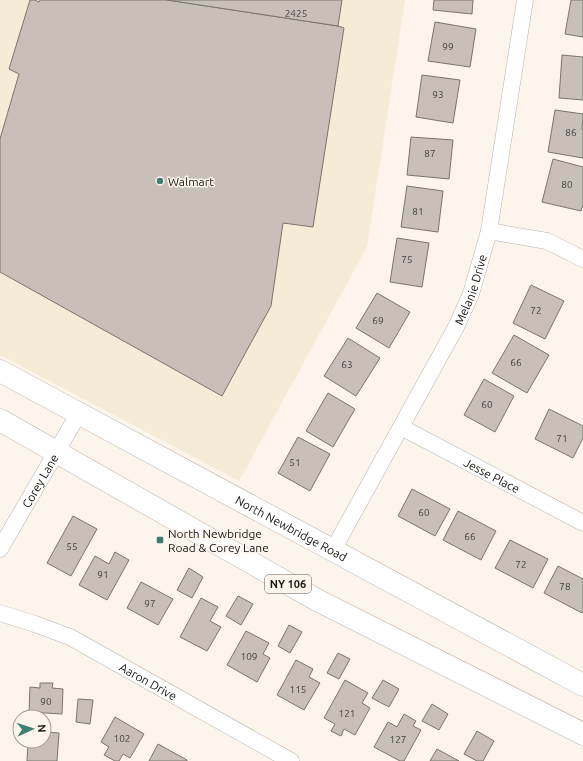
<svg xmlns="http://www.w3.org/2000/svg" width="583" height="761" font-family="Ubuntu,sans-serif">
<style>
.commercial{fill:#f4ecd6}
.building{fill:#c8c0b8;stroke:#7b746d}
.lines{fill:none;stroke-linecap:round;stroke-linejoin:round}
.minor-casing{stroke:#bbb3ab;stroke-width:17}
.primary-casing{stroke:#bbb3ab;stroke-width:23}
.minor{stroke:#fff;stroke-width:16}
.primary{stroke:#fff;stroke-width:22}
.poi-dot{fill:#3d7f70;stroke:#fdf4ec;stroke-width:1.5}
.labels{text-anchor:middle;dominant-baseline:central;stroke-width:3;stroke-linejoin:round;paint-order:stroke}
.number-label{font-size:10px;fill:#46413d}
.shield{fill:#fdf4ec;stroke:#5e5955;stroke-width:1}
.shield-label{font-size:11px;font-weight:bold;fill:#1a1714}
.poi-label{font-size:12px;fill:#1a1714;stroke:#fdf4ec;text-anchor:start}
.street-label{font-size:12px;fill:#1a1714;stroke:#fdf4ec}
</style>
<rect width="100%" height="100%" fill="#fdf4ec"/>
<!-- commercial -->
<polygon class="commercial" points="0,0 405,0 367,247 239,481 0,355"/>
<!-- building -->
<g class="building">
<polygon points="30,0 35,0 39,2 40,0 167,0 338,26 344,28 313,227 283,223 271,306 222,396 0,272 0,139 19,74 9,69"/>
<polygon points="167,0 342,0 338,26"/>
<polygon points="434,0 473,0 472,14 433,10"/>
<polygon points="571,0 583,0 583,37 565,34"/>
<polygon points="435,22 476,29 470,67 428,61"/>
<polygon points="562,55 583,57 583,100 559,98"/>
<polygon points="422,75 460,80 453,123 416,117"/>
<polygon points="555,110 583,114 582,130 583,130 583,158 548,152"/>
<polygon points="411,137 453,140 449,179 407,175"/>
<polygon points="553,159 583,167 583,204 581,211 542,202"/>
<polygon points="407,186 443,191 438,232 401,227"/>
<polygon points="397,238 429,243 422,287 390,282"/>
<polygon points="531,285 564,301 545,339 513,323"/>
<polygon points="377,293 410,312 389,348 356,328"/>
<polygon points="514,335 549,355 527,393 492,373"/>
<polygon points="348,338 380,358 356,396 324,376"/>
<polygon points="484,379 514,396 495,432 464,415"/>
<polygon points="328,393 355,409 333,447 306,431"/>
<polygon points="549,409 583,426 583,438 573,458 535,439"/>
<polygon points="298,437 330,454 310,491 278,473"/>
<polygon points="412,489 450,509 435,536 398,516"/>
<polygon points="458,511 496,531 481,560 443,540"/>
<polygon points="73,516 97,529 71,576 47,563"/>
<polygon points="510,540 548,559 533,588 495,568"/>
<polygon points="115,552 129,560 107,600 79,585 95,556 109,564"/>
<polygon points="558,566 583,579 583,611 582,613 544,593"/>
<polygon points="189,568 203,577 192,598 177,590"/>
<polygon points="141,582 173,599 158,625 127,608"/>
<polygon points="238,596 253,604 241,625 226,616"/>
<polygon points="201,598 218,607 210,621 221,627 207,651 180,637"/>
<polygon points="289,625 302,632 290,653 278,646"/>
<polygon points="246,631 269,643 263,654 270,658 257,682 227,665"/>
<polygon points="338,653 350,659 339,679 327,673"/>
<polygon points="296,660 313,669 309,677 320,683 304,710 277,695"/>
<polygon points="345,680 368,693 362,703 370,708 355,735 344,729 341,736 331,731 335,724 324,718"/>
<polygon points="383,680 399,689 389,707 372,698"/>
<polygon points="40,683 53,683 52,688 63,689 62,714 29,712 30,687 40,688"/>
<polygon points="78,699 93,700 90,724 76,722"/>
<polygon points="432,704 448,714 439,730 422,721"/>
<polygon points="404,714 416,721 413,726 421,730 404,761 400,761 374,747 388,722 397,727"/>
<polygon points="115,717 144,734 130,758 123,754 119,761 115,761 104,755 109,747 101,742"/>
<polygon points="477,731 494,741 483,761 477,761 464,754"/>
<polygon points="44,732 59,733 57,761 27,761 28,744 24,744 25,741 44,741"/>
<polygon points="158,744 187,760 187,761 149,761"/>
<polygon points="437,749 459,761 430,761"/>
</g>
<g class="lines">
<defs>
<g id="minor">
<polyline points="489,231 547,241 583,259"/>
<path id="s1" d="M401 427 583 523"/>
<path id="s2" d="M0 549 79 413"/>
<path id="s3" d="M333 550 456 327 471 294 489 231 525 0"/>
<path id="s4" d="M0 613 35 624 70 637 291 761"/>
</g>
<g id="primary">
<path id="s5" d="M0 371 583 685"/>
<polyline points="0,420 317,600 583,734"/>
</g>
</defs>
<!-- minor casing -->
<use href="#minor" class="minor-casing"/>
<!-- primary casing -->
<use href="#primary" class="primary-casing"/>
<!-- minor -->
<use href="#minor" class="minor"/>
<!-- primary -->
<use href="#primary" class="primary"/>
</g>
<!-- markers -->
<g class="poi-dot">
<circle cx="160" cy="181" r="4"/>
<rect x="156" y="536" width="8" height="8" rx="2"/>
</g>
<g class="labels">
<!-- number labels -->
<g class="number-label">
<text x="296" y="13">2425</text>
<text x="448" y="46">99</text>
<text x="438" y="94">93</text>
<text x="571" y="132">86</text>
<text x="430" y="153">87</text>
<text x="567" y="184">80</text>
<text x="418" y="211">81</text>
<text x="407" y="259">75</text>
<text x="536" y="310">72</text>
<text x="378" y="320">69</text>
<text x="516" y="362">66</text>
<text x="347" y="364">63</text>
<text x="487" y="404">60</text>
<text x="562" y="438">71</text>
<text x="295" y="462">51</text>
<text x="424" y="512">60</text>
<text x="470" y="536">66</text>
<text x="72" y="546">55</text>
<text x="521" y="564">72</text>
<text x="103" y="574">91</text>
<text x="565" y="586">78</text>
<text x="150" y="603">97</text>
<text x="249" y="656">109</text>
<text x="298" y="689">115</text>
<text x="46" y="701">90</text>
<text x="347" y="713">121</text>
<text x="122" y="738">102</text>
<text x="398" y="739">127</text>
</g>
<!-- shield labels -->
<rect class="shield" x="265" y="575" width="46" height="18" rx="3"/>
<g class="shield-label">
<text x="288" y="584">NY 106</text>
</g>
<!-- poi labels -->
<g class="poi-label">
<text x="168" y="181">Walmart</text>
<text x="168" y="533">North Newbridge<tspan x="168" dy="14">Road &amp; Corey Lane</tspan></text>
</g>
<!-- street labels -->
<g class="street-label">
<text stroke="none"><textPath href="#s3" startOffset="295">Melanie Drive</textPath></text>
<text stroke="none"><textPath href="#s1" startOffset="103">Jesse Place</textPath></text>
<text stroke="none"><textPath href="#s2" startOffset="79">Corey Lane</textPath></text>
<text stroke="none"><textPath href="#s5" startOffset="331">North Newbridge Road</textPath></text>
<text stroke="none"><textPath href="#s4" startOffset="164">Aaron Drive</textPath></text>
</g>
</g>
<!-- north arrow -->
<g transform="translate(32 729) rotate(87)"><circle r="19" fill="#fdf4ec" stroke="#a29c96"/>
<path d="M0-3L7 15L0 10L-7 15Z" fill="#3d7f70"/>
<text y="-6" font-size="11" font-weight="bold" text-anchor="middle" fill="#1a1714">N</text>
</g>
</svg>
